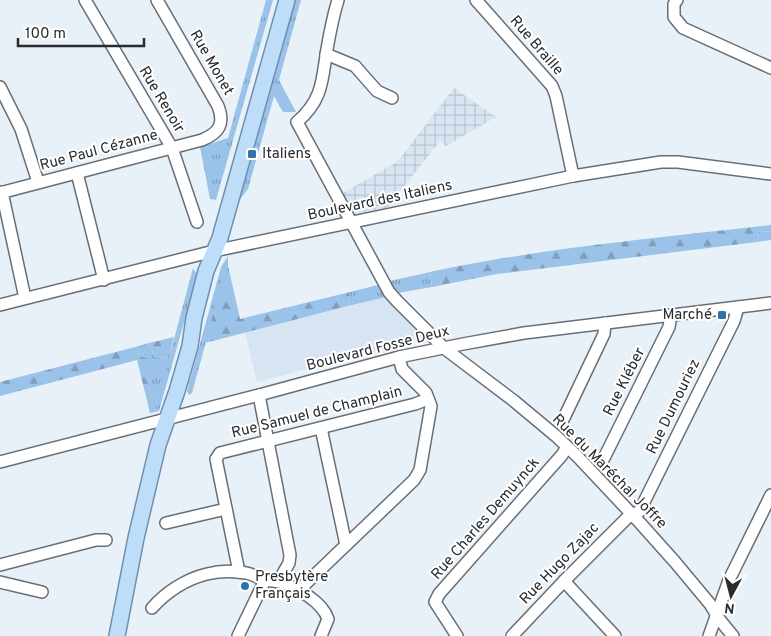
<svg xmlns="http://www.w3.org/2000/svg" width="771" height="636" font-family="Overpass,sans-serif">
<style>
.built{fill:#d7e4f1}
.industrial{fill:url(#industrial-grid)}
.grass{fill:url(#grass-tufts)}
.forest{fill:url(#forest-firs)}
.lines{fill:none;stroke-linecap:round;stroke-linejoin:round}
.minor-casing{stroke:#686e75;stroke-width:14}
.major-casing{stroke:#6e90af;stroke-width:18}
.minor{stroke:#fff;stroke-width:11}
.major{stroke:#beddf9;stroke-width:15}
.poi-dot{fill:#3171a7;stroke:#fff;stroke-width:2}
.labels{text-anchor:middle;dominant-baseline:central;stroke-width:4;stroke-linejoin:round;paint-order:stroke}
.street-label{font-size:15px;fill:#292b2e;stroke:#fff}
.poi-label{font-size:15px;fill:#292b2e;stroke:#fff;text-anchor:start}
</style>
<defs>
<pattern id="industrial-grid" width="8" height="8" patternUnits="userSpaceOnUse" patternTransform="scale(1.25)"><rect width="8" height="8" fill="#d7e4f1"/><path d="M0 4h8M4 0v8" fill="none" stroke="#b9c4cf"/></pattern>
<pattern id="grass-tufts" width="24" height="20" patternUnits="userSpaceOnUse" patternTransform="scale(1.25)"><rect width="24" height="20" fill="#9bc2e8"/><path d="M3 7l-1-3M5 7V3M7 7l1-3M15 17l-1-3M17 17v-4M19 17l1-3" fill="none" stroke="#7e9ebc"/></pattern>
<pattern id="forest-firs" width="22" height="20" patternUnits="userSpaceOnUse" patternTransform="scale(1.25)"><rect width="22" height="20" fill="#9bc2e8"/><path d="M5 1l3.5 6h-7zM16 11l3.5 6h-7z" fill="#7e9ebc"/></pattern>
</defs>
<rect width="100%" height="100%" fill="#e9f1f8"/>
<!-- built -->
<polygon class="built" points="386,297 425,338 257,382 245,332"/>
<!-- industrial -->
<polygon class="industrial" points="454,88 496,117 446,146 440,141 387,208 356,214 343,193 397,162"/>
<!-- grass -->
<g class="grass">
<polygon points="266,0 273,0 216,200 210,199 200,147 228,138"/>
<polygon points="292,0 301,0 279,80 296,112 283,112 274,96 248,189 234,207"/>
<polygon points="771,231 771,240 757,242 759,232"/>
<polygon points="228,256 228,266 232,283 221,287 192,393 189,395 187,391 221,267"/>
<polygon points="193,268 197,275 196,280 159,411 155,412 157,402 151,395 141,357 135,347 149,343 155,357 169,358"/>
<polygon points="430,272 432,287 398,293 390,281"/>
<polygon points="378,285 386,297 348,306 350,292"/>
</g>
<!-- forest -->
<g class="forest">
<path d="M771 225V231L759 232 757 242 497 274 432 287 430 272C542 248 657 238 771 225Z"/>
<polygon points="232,283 240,319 350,292 348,306 205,343 221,286"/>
<polygon points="174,337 169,358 155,357 149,343"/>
<polygon points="135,347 141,357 147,358 151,362 151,395 157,402 155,412 150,413 137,360 0,396 0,382"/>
</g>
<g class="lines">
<defs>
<g id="minor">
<polyline points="85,0 172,148 197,222"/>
<path d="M338 0C333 16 330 32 327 49 322 80 323 100 297 122L389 292 397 301 444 348 514 401 556 436 578 457 641 524 675 562 710 604 719 619 733 636"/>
<polyline points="476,0 552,86 556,96 573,176"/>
<polyline points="677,0 674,4 674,17 683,28 771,68"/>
<polyline points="326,54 355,66 377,91 392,98"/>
<polyline points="0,87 21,129 38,182"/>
<polyline points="77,173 104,280"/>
<polyline points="2,192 25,298"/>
<path d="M0 193 202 140C219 133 225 124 218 106L157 0"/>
<polyline points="0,305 214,251 573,176 661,162 678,162 771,174"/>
<polyline points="259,395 290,555 289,563 278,582"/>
<polyline points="562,422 604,334 605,323"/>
<polyline points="321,428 346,545"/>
<polyline points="603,460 669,327 671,315"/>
<polyline points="0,462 259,395 399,357 463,344 524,333 771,303"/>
<polyline points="166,523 226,509"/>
<polyline points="0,565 96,540 106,540"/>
<polyline points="239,572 216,459 220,453 415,404 428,399"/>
<polyline points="564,581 615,636"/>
<polyline points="0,582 42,592"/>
<polyline points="299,590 414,480 420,470 431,406 426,393 402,369 399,357"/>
<path d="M152 608C166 592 186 579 207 574 219 571 235 571 246 573 253 574 258 578 264 580 269 581 275 581 280 582 297 588 322 601 328 619L321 636"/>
<polyline points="238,636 265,580"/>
<polyline points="457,636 435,602 439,594 562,455 567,447"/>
<polyline points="512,636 564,581 631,514 639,512 734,321 738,307"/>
<polyline points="709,636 729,580 771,495"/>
</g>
<polyline id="major" points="117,636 136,538 158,445 177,391 184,367 190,346 194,318 206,271 220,238 287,0"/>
</defs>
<!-- minor casing -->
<use href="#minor" class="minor-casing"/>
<!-- major casing -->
<use href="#major" class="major-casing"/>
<!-- minor -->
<use href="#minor" class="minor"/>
<!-- major -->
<use href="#major" class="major"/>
</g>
<!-- markers -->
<g class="poi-dot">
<rect x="247" y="149" width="10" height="10" rx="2.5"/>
<rect x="717" y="310" width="10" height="10" rx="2.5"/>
<circle cx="245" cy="586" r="5"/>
</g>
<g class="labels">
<!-- street labels -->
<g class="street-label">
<text transform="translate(536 46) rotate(49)">Rue Braille</text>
<text transform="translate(211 63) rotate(60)">Rue Monet</text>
<text transform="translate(161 100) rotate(59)">Rue Renoir</text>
<text transform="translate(99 151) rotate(-15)">Rue Paul Cézanne</text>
<text transform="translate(380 201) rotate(-12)">Boulevard des Italiens</text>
<text transform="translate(378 349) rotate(-14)">Boulevard Fosse Deux</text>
<text transform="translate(625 382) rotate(-63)">Rue Kléber</text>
<text transform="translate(674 407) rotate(-64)">Rue Dumouriez</text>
<text transform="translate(317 413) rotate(-14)">Rue Samuel de Champlain</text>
<text transform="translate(609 472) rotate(45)">Rue du Maréchal Joffre</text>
<text transform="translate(486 519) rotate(-49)">Rue Charles Demuynck</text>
<text transform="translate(560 564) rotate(-46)">Rue Hugo Zajac</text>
</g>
<!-- poi labels -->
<g class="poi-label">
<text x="262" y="154">Italiens</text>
<text x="712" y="315" text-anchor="end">Marché</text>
<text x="255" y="577">Presbytère<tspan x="255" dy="17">Français</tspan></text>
</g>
</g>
<!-- north arrow -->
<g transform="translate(731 596) rotate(187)" stroke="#ffffff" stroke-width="4" paint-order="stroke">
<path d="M0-4L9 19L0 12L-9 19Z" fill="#292b2e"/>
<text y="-8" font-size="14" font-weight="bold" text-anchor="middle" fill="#292b2e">N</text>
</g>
<!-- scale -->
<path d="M18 38v8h126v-8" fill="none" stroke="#292b2e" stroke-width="2.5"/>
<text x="25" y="38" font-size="15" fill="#292b2e" stroke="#ffffff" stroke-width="4" paint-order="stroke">100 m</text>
</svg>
